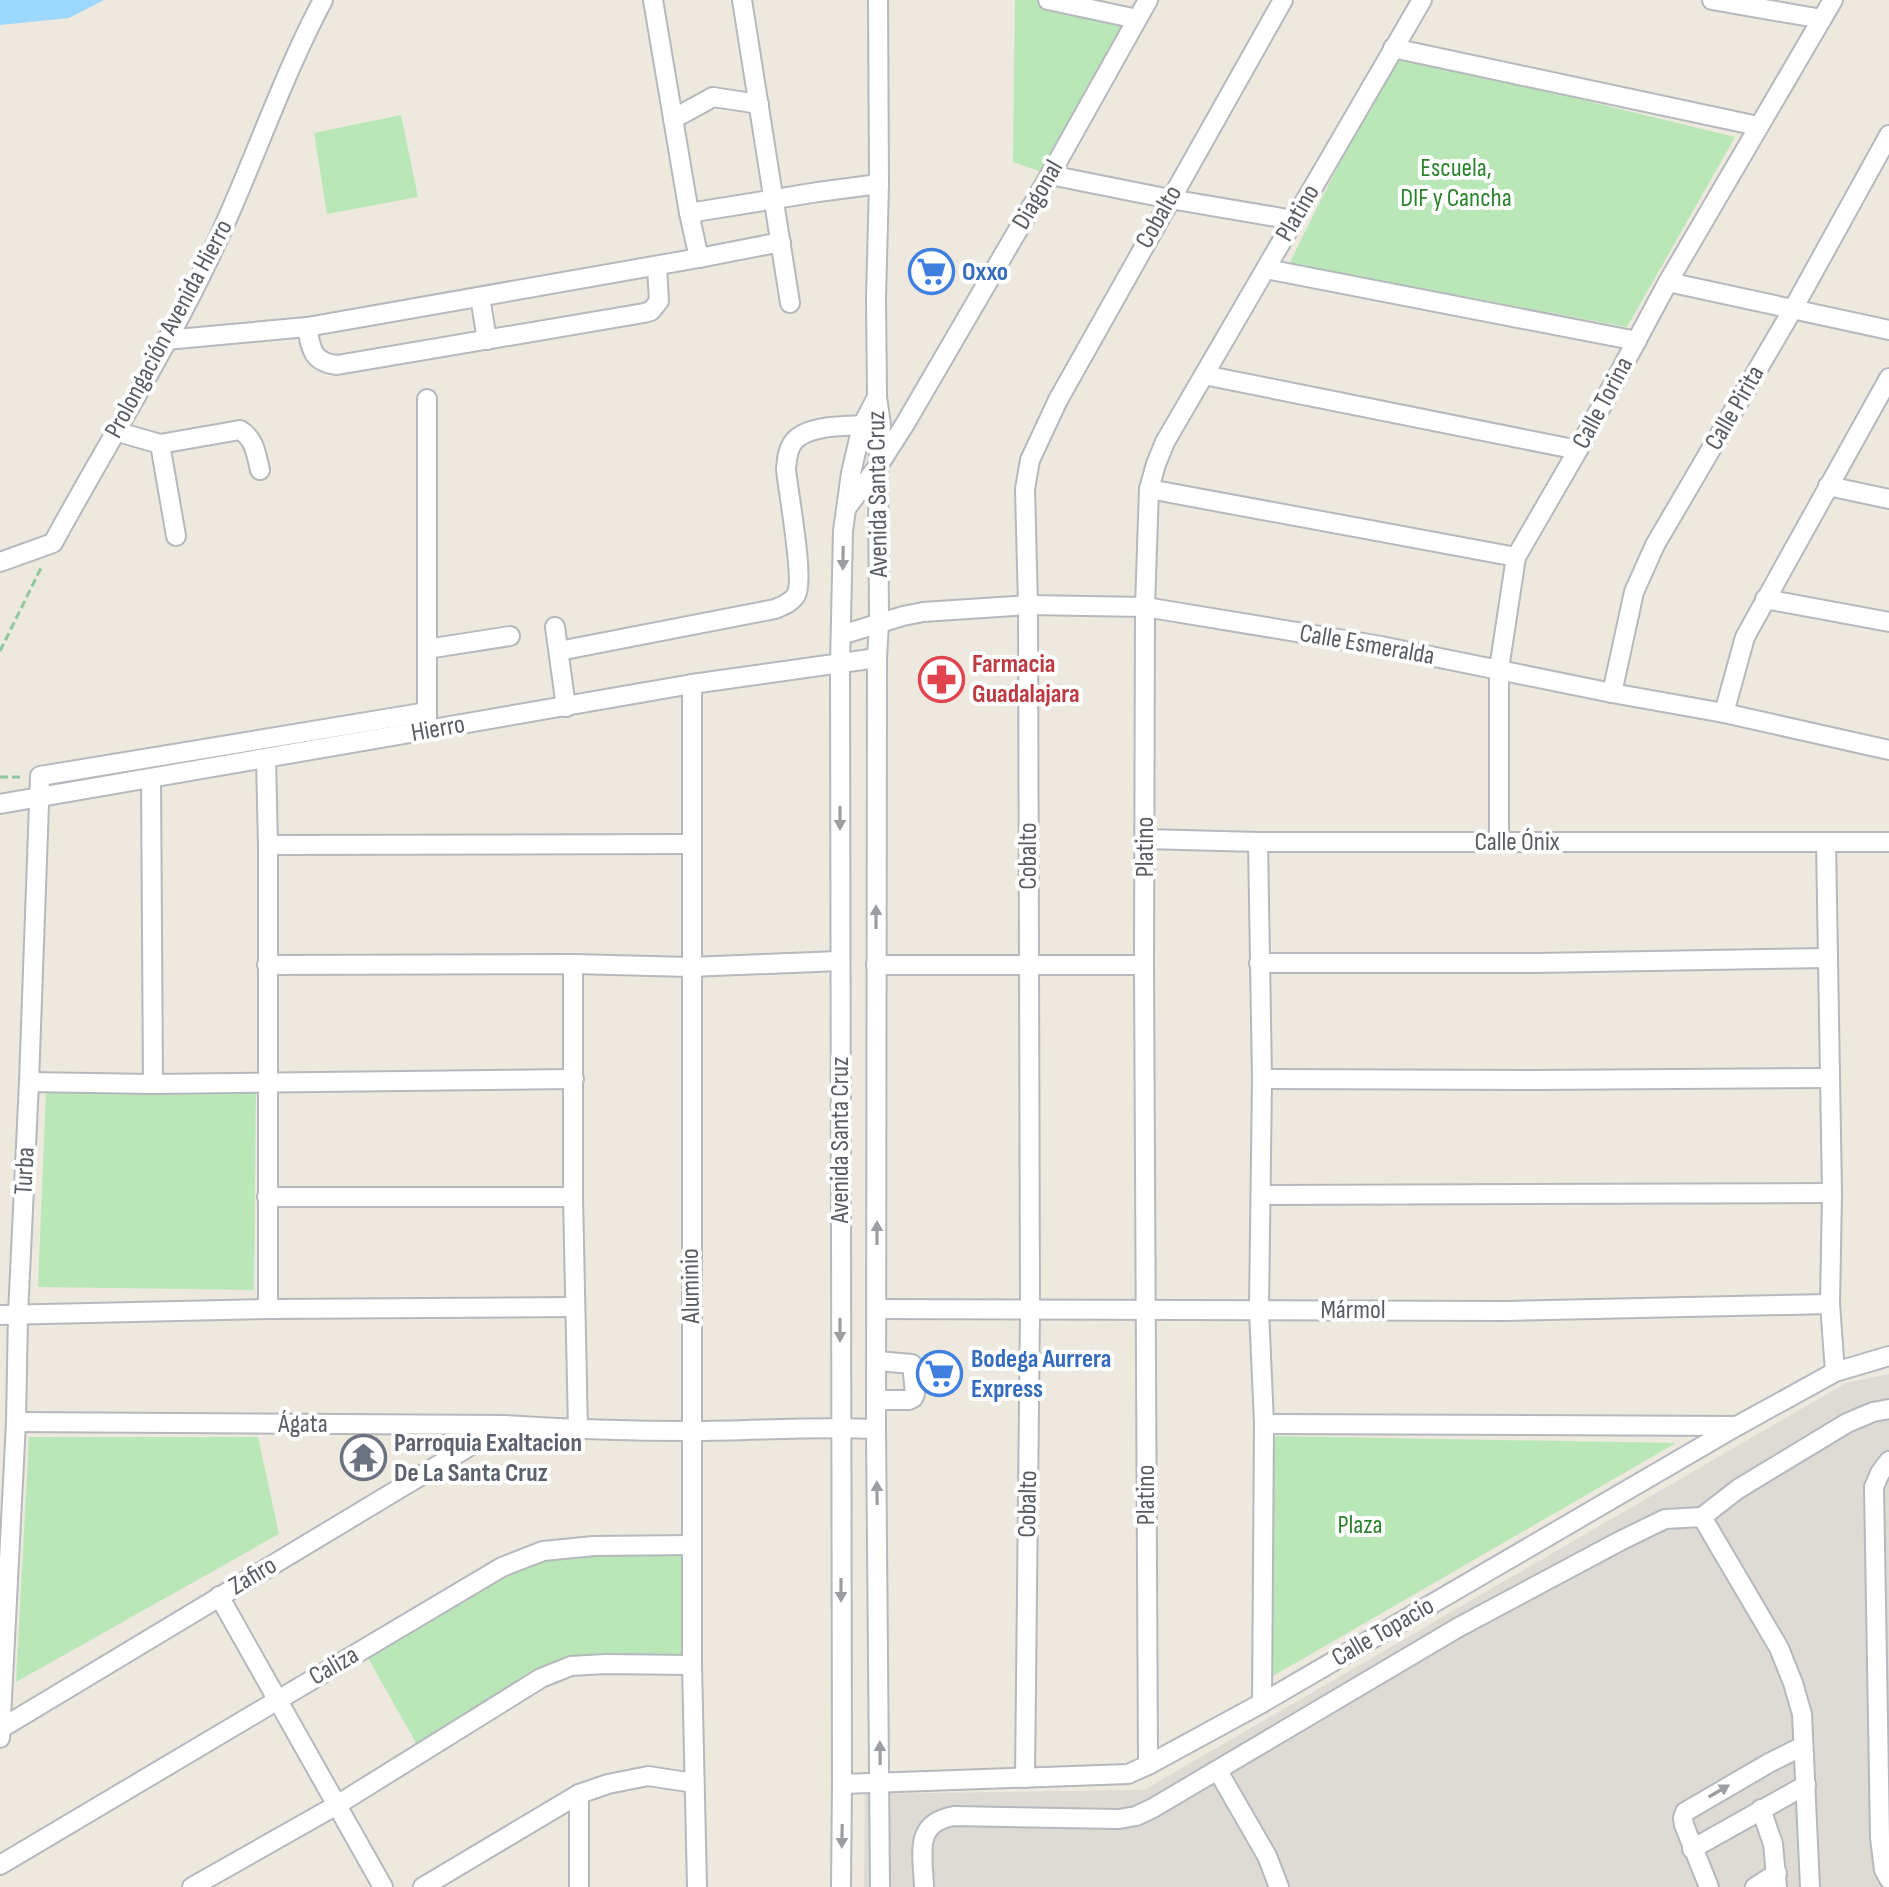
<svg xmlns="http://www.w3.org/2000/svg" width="1889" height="1887" font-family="'Sofia Sans Condensed',sans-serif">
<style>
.industrial{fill:#dddbd4}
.green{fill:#bae7b8}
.water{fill:#9cd8ff}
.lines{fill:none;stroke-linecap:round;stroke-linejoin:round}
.minor-casing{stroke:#b5b8bd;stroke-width:22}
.path{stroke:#91c89f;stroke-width:3;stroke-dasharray:8 4;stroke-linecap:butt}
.minor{stroke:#fff;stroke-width:18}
.oneway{fill:#9b9ea1}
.labels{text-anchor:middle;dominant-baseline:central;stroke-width:8;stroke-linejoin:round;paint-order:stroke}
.park-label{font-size:26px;fill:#2d842e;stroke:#fff}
.street-label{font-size:26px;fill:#585d62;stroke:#fff}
.shop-label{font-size:26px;font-weight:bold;fill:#366cbe;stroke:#fff;text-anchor:start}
.health-label{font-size:26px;font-weight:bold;fill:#be3a42;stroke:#fff;text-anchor:start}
.worship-label{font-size:26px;font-weight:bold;fill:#5b616d;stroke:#fff;text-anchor:start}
</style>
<rect width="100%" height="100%" fill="#ede9df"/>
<!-- industrial -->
<polygon class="industrial" points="1889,1374 1889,1887 864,1887 865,1794 1144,1790 1846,1383"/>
<!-- green -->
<g class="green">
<polygon points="1015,0 1048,0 1137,19 1050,175 1013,162"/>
<polygon points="1394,54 1735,137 1627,327 1289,264"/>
<polygon points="401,115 418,197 327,214 314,133"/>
<polygon points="256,1090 254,1290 38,1287 46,1092"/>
<polygon points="1272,1436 1676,1443 1273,1676"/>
<polygon points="29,1437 258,1437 279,1534 16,1682"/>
<polygon points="692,1545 692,1665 571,1666 421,1752 363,1649 543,1551"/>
</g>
<!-- water -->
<polygon class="water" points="0,0 104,0 69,18 0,25"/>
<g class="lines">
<defs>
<g id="minor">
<polyline points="653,0 689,213"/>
<polyline points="742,0 790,303"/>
<polyline points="878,0 879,184 876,297 877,397 881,425 878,466 879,623 877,658 876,1429 880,1887"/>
<polyline points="1048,0 1137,19"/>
<polyline points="1712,0 1822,19"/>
<polyline points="1393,48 1758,126"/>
<polyline points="673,119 713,97 759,104"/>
<polyline points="1050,175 1170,199 1294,220"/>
<polyline points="781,242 699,258 689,213 818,192 879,184"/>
<polyline points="1266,269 1637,341"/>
<polyline points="1668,282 1889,330"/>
<polyline points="480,297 487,340"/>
<path d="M307 327C311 349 312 362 337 365L644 313 651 311 659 301 657 267"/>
<polyline points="166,340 307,327 699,258"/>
<polyline points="1204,375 1578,450"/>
<polyline points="427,399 427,724"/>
<path d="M115 431 160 444 240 430C255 439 256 454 260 470"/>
<polyline points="160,444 176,536"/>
<polyline points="1828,486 1889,499"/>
<polyline points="1149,489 1516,557"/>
<polyline points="848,506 878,466 905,424 1050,175 1148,0"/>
<path d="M0 562 53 543C106 445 166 351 213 250 252 168 280 81 323 0"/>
<polyline points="1765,599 1889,622"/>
<polyline points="555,627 566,707"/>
<polyline points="841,635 903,616 923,612 1028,605 1145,607 1381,646 1612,693 1724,713 1889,750"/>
<polyline points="427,649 510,636"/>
<path d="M559 651 775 609C782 606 791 603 796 595 805 580 788 492 786 469 787 460 787 452 792 444 804 424 849 426 870 425"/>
<polyline points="692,684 692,1665 697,1887"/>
<polyline points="1612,693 1634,592 1655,545 1793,309 1889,135"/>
<polyline points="1724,713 1745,637 1889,378"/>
<polyline points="266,759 268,845 268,1309"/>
<polyline points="151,778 153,1084"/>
<polyline points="0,804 692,684 877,658"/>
<polyline points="1146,839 1258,842 1889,842"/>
<polyline points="1258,842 1262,1079 1259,1310 1264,1424 1262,1703"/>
<polyline points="1499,842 1499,669 1516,557 1578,450 1668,282 1833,0"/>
<polyline points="1826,842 1832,1193 1830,1304 1835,1372"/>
<polyline points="268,845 692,844"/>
<polyline points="1259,963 1536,963 1828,958"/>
<polyline points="573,964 573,1197 578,1430"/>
<polyline points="267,965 573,964 690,967 840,961"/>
<polyline points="876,965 1144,965"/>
<polyline points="1262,1079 1536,1080 1830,1078"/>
<polyline points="29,1082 153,1084 574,1079"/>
<polyline points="1261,1195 1832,1193"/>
<polyline points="267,1197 573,1197"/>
<polyline points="877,1309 1506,1311 1830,1304"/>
<polyline points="0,1315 268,1309 575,1307"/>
<polyline points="876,1400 909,1400 913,1398 915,1394 912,1364 877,1361"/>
<path d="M16 1422 505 1425C567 1429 629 1431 691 1431 753 1431 814 1426 876 1429"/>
<polyline points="1264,1424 1735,1426"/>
<polyline points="1889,1461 1880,1473 1874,1487 1880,1838 1884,1870 1889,1879"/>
<polyline points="1702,1517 1779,1648 1793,1683 1802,1714 1810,1887"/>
<polyline points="219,1596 383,1887"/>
<polyline points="0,1729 505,1425"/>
<polyline points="0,1738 16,1422 18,1315 29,1082 40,776 427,712"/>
<polyline points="1148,1765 1144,965 1145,607 1149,489 1156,464 1165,442 1422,0"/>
<polyline points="1218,1771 1267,1856 1279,1887"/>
<polyline points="1025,1778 1030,1310 1028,605 1025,489 1030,460 1058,400 1283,0"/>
<polyline points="842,1784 1128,1774 1148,1765 1262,1703 1737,1426 1835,1372 1889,1356"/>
<polyline points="579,1794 579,1887"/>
<polyline points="1761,1809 1773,1844 1777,1887"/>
<polyline points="1692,1849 1806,1785"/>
<polyline points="0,1865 502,1567 543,1551 594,1546 692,1545"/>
<polyline points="192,1887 337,1805 541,1678 571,1666 605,1664 692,1665"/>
<polyline points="423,1887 579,1794 608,1784 648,1776 694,1783"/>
<polyline points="841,1887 842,1784 840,663 843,531 851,473 862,426 877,397"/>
<path d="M924 1887C923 1854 913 1823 954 1816L1119 1819 1136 1816 1153 1808 1459 1627 1620 1541 1665 1519 1702 1517 1738 1489 1847 1423 1873 1412 1889 1409"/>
<polyline points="1709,1887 1684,1825 1683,1818 1685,1812 1769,1763 1803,1746"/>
<polyline points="1755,1887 1777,1873"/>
</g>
</defs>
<!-- minor casing -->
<use href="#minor" class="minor-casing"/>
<!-- path -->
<g class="path">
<polyline points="0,651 41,568"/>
<polyline points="0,777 21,777"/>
</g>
<!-- minor -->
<use href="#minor" class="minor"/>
</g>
<!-- one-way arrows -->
<defs><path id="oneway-solid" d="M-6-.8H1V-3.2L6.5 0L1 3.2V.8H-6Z" transform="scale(2)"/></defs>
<g class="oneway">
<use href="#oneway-solid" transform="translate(843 558) rotate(91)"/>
<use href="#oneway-solid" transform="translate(840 818) rotate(90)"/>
<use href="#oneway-solid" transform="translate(876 917) rotate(-90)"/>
<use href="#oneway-solid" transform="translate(877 1233) rotate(-90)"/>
<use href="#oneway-solid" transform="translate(840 1330) rotate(90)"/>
<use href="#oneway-solid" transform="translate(877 1493) rotate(-91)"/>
<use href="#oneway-solid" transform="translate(841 1590) rotate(90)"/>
<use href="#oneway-solid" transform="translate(880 1753) rotate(-91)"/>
<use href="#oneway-solid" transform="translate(1719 1791) rotate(-30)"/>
<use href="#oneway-solid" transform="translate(842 1836) rotate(91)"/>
</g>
<!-- icons -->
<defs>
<symbol id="supermarket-ring" viewBox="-11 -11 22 22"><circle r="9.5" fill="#fff" stroke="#3f7fe0" stroke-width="1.5"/><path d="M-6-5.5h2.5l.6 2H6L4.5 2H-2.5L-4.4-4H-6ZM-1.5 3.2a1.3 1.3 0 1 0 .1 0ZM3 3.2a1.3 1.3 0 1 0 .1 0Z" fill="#3f7fe0"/></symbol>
<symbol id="pharmacy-ring" viewBox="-11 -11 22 22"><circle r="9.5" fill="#fff" stroke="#e0444e" stroke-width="1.5"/><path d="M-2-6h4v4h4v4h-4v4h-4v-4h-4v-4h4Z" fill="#e0444e"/></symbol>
<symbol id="temple-ring" viewBox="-11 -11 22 22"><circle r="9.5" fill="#fff" stroke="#6b7280" stroke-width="1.5"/><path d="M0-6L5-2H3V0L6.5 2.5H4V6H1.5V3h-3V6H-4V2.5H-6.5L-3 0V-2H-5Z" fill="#6b7280"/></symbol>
</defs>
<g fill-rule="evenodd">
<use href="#supermarket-ring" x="906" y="246" width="51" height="51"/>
<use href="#pharmacy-ring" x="916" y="654" width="51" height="51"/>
<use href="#supermarket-ring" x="914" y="1348" width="51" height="51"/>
<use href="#temple-ring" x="338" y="1432" width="51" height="51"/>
</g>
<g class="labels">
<!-- park labels -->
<g class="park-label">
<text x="1456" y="168">Escuela,<tspan x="1456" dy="30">DIF y Cancha</tspan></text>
<text x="1360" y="1525">Plaza</text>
</g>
<!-- street labels -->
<g class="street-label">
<text transform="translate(1038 195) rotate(-60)">Diagonal</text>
<text transform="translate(1298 213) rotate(-60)">Platino</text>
<text transform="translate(1159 217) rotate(-61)">Cobalto</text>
<text transform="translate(169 329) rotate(-62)">Prolongación Avenida Hierro</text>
<text transform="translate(1603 403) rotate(-62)">Calle Torina</text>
<text transform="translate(1735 408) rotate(-60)">Calle Pirita</text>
<text transform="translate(878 494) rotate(-91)">Avenida Santa Cruz</text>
<text transform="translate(1367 645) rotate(10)">Calle Esmeralda</text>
<text transform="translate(438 729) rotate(-10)">Hierro</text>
<text x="1517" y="842">Calle Ónix</text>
<text transform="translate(1145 847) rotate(-90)">Platino</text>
<text transform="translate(1028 856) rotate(-90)">Cobalto</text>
<text transform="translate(840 1140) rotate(-90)">Avenida Santa Cruz</text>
<text transform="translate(25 1171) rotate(-87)">Turba</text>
<text transform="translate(691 1286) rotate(-91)">Aluminio</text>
<text x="1353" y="1310">Mármol</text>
<text x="303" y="1424">Ágata</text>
<text transform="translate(1146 1495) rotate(-90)">Platino</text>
<text transform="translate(1028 1504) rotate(-89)">Cobalto</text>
<text transform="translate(253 1576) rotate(-31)">Zafiro</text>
<text transform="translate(1383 1632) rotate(-30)">Calle Topacio</text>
<text transform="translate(334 1666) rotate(-30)">Caliza</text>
</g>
<!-- shop labels -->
<g class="shop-label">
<text x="962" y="272">Oxxo</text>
<text x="971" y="1359">Bodega Aurrera<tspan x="971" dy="30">Express</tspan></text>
</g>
<!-- health labels -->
<g class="health-label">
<text x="972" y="664">Farmacia<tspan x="972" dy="30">Guadalajara</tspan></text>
</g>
<!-- worship labels -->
<g class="worship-label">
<text x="394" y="1443">Parroquia Exaltacion<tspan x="394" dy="30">De La Santa Cruz</tspan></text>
</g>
</g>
</svg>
